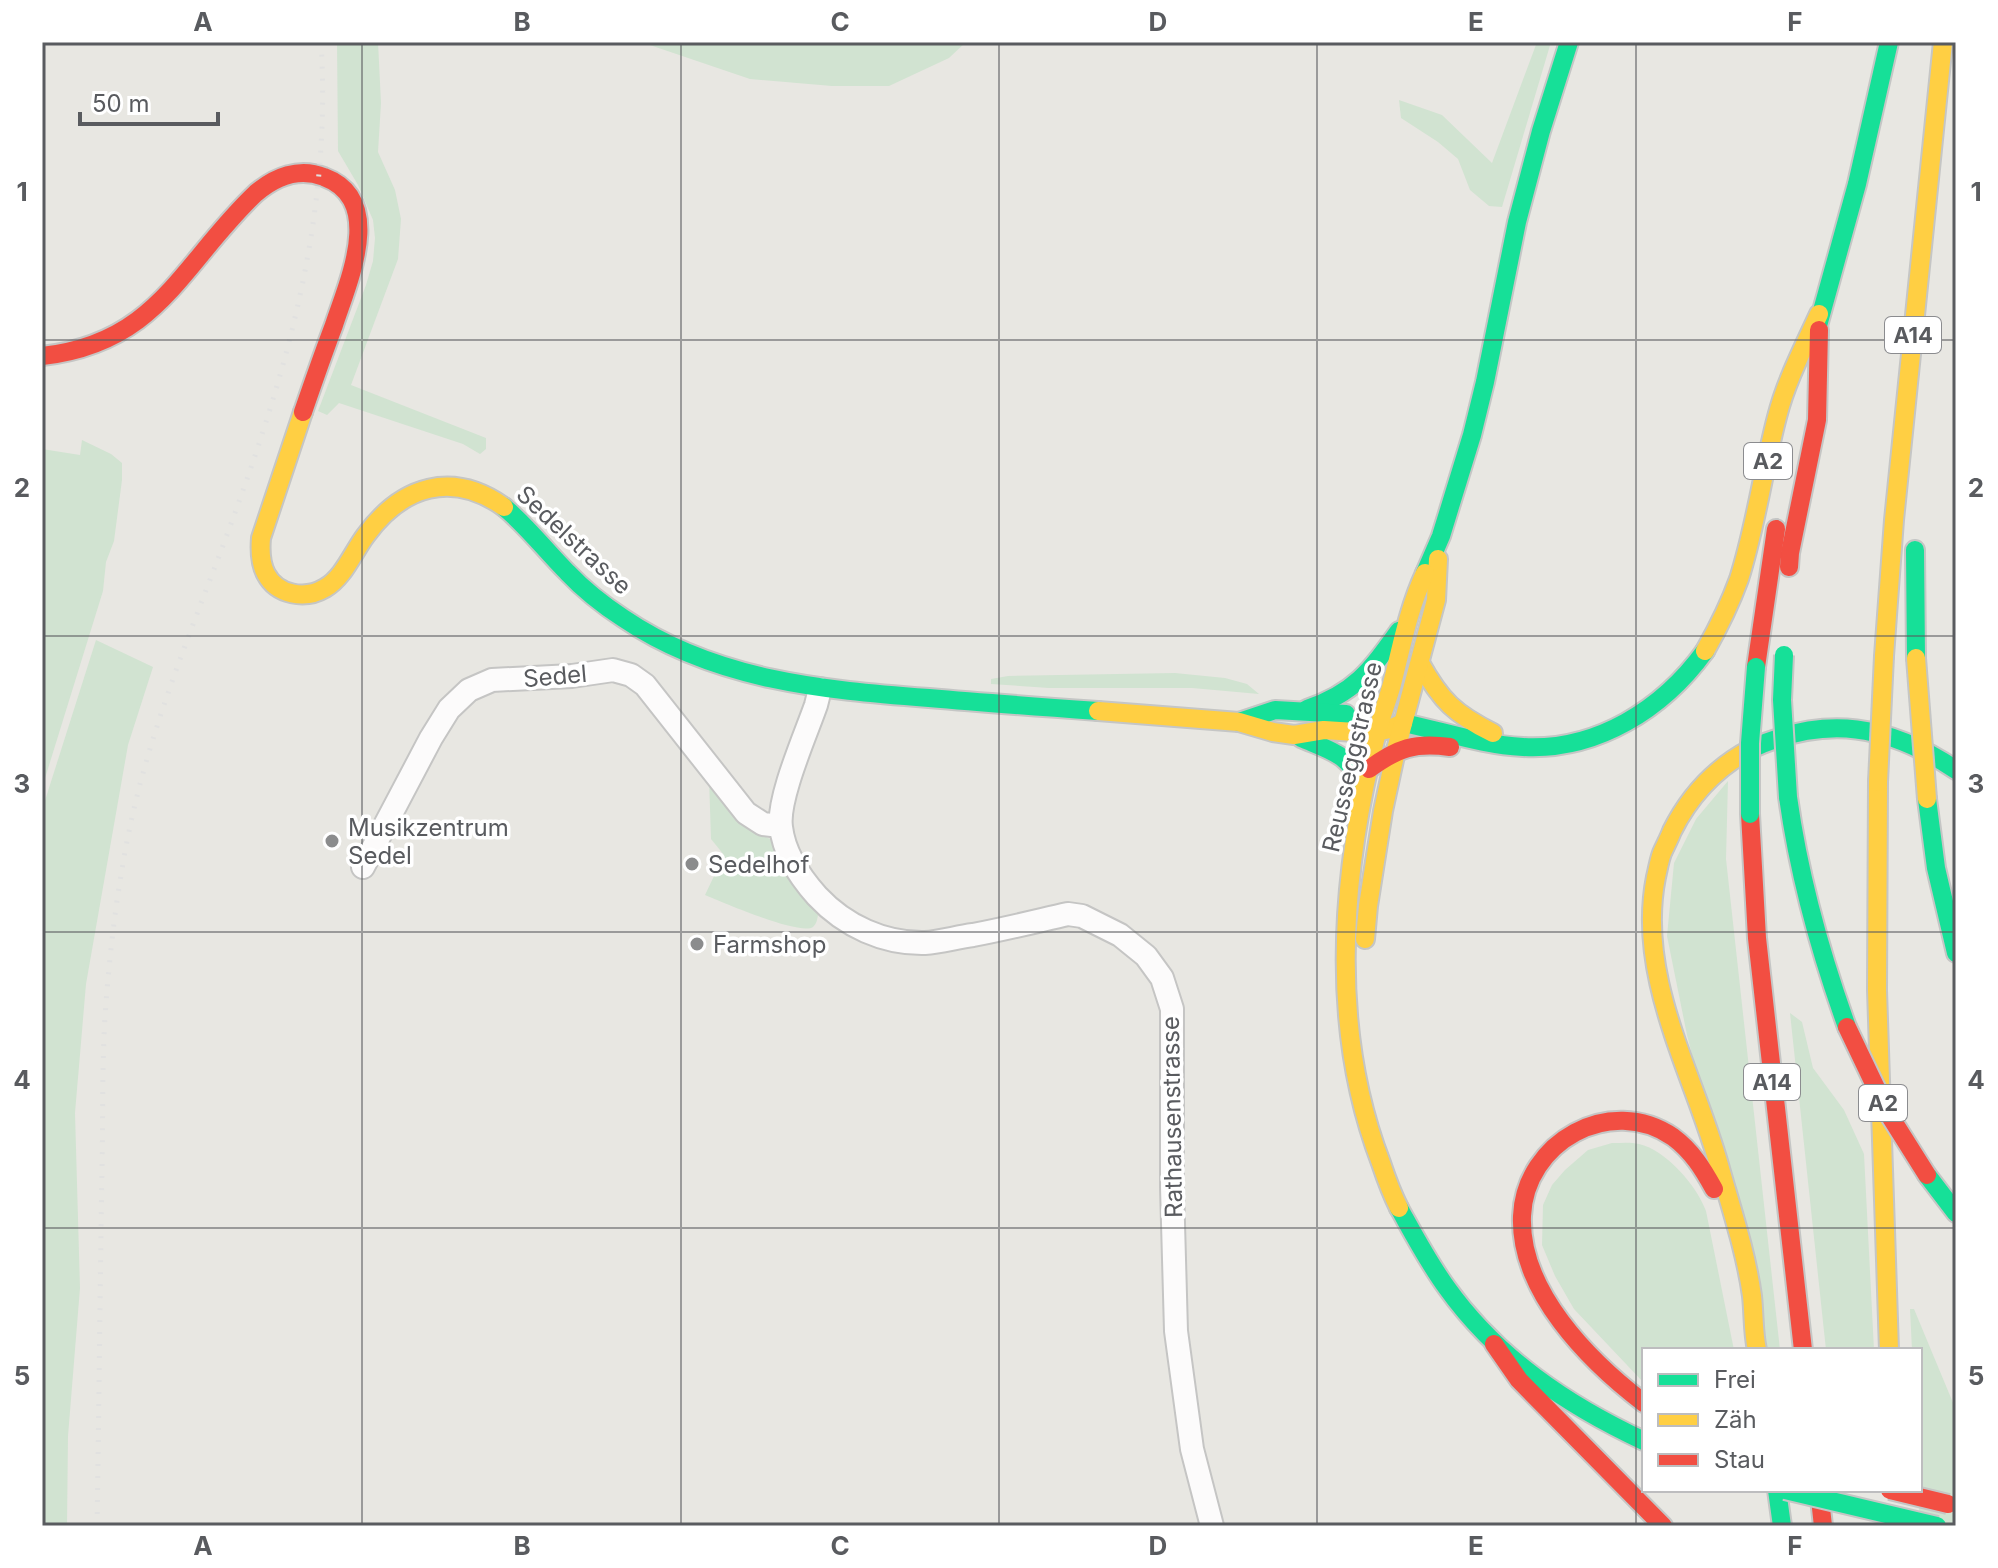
<svg xmlns="http://www.w3.org/2000/svg" width="1998" height="1568" font-family="Inter,sans-serif">
<style>
.green{fill:#d1e3d1}
.lines{fill:none;stroke-linecap:round;stroke-linejoin:round}
.street-casing{stroke:#c5c5c4;stroke-width:26}
.fast-casing{stroke:#c5c6c5;stroke-width:22}
.slow-casing{stroke:#c5c6c5;stroke-width:22}
.jam-casing{stroke:#c5c6c5;stroke-width:22}
.street{stroke:#fcfbfb;stroke-width:22}
.fast{stroke:#16e098;stroke-width:18}
.slow{stroke:#ffcf43;stroke-width:18}
.jam{stroke:#f24e42;stroke-width:18}
.rail{stroke:#e1e1e0;stroke-width:5;stroke-dasharray:2 10;stroke-linecap:butt}
.fast-bridge-casing{stroke:#c5c6c5;stroke-width:22;stroke-linecap:butt}
.slow-bridge-casing{stroke:#c5c6c5;stroke-width:22;stroke-linecap:butt}
.jam-bridge-casing{stroke:#c5c6c5;stroke-width:22;stroke-linecap:butt}
.fast-bridge{stroke:#16e098;stroke-width:18}
.slow-bridge{stroke:#ffcf43;stroke-width:18}
.jam-bridge{stroke:#f24e42;stroke-width:18}
.grid{fill:none;stroke:#595b5f;stroke-width:2;stroke-opacity:0.55}
.poi-dot{fill:#8b8c8d;stroke:#fff;stroke-width:3}
.labels{text-anchor:middle;dominant-baseline:central;stroke-width:7;stroke-linejoin:round;paint-order:stroke}
.shield{fill:#fff;stroke:#8b8c8f;stroke-width:2}
.shield-label{font-size:22px;font-weight:bold;fill:#595b5f}
.street-label{font-size:24px;fill:#595b5f;stroke:#fff}
.poi-label{font-size:24px;fill:#595b5f;stroke:#fff;text-anchor:start}
.neatline{fill:none;stroke:#595b5f;stroke-width:3}
.grid-label{font-size:26px;text-anchor:middle;font-weight:bold;fill:#595b5f}
</style>
<rect width="100%" height="100%" fill="#e8e7e2"/>
<!-- green -->
<g class="green">
<polygon points="337,42 378,42 381,103 378,152 395,190 401,219 398,259 351,385 486,438 486,449 480,454 463,444 339,403 327,415 318,411 366,285 373,261 375,238 373,220 358,185 338,151"/>
<polygon points="641,42 966,42 949,58 889,86 832,86 750,79"/>
<polygon points="1537,42 1551,42 1502,207 1489,206 1470,190 1458,159 1438,142 1401,118 1399,100 1442,115 1492,163"/>
<polygon points="82,440 111,454 122,463 122,480 114,541 106,562 103,591 42,788 42,449 80,455"/>
<polygon points="96,640 153,667 128,745 86,984 75,1113 80,1288 68,1436 67,1526 42,1526 42,810"/>
<polygon points="1175,673 1225,678 1247,684 1259,694 1192,688 1049,688 991,684 991,679 1008,676"/>
<path d="M709 778 762 835 774 841C786 873 796 890 818 915 817 920 817 923 813 927 800 936 722 902 705 895L724 855 711 839Z"/>
<polygon points="1728,781 1726,859 1780,1350 1767,1350 1687,1035 1667,936 1674,863 1696,819"/>
<polygon points="1790,1013 1802,1022 1813,1068 1844,1110 1864,1154 1874,1350 1826,1350"/>
<path d="M1612 1143C1621 1143 1631 1142 1639 1144 1666 1150 1697 1186 1706 1211L1734 1350H1644V1383L1574 1309 1555 1276 1542 1245 1543 1205 1552 1185 1565 1170 1588 1150Z"/>
<polygon points="1910,1309 1914,1309 1956,1410 1956,1526 1919,1526 1920,1350 1912,1350"/>
</g>
<g class="lines">
<defs>
<g id="street">
<path d="M820 689 816 705C806 734 777 799 781 827 784 853 800 877 817 896 845 926 884 944 925 943 941 942 957 937 973 935 1005 929 1037 921 1068 914L1082 916 1120 935 1146 956 1162 978 1172 1009V1187L1176 1331 1192 1449 1212 1526"/>
<polyline points="363,867 431,738 449,709 469,690 492,680 572,676 613,670 631,675 645,685 746,813 763,824 780,826"/>
</g>
<g id="fast">
<polyline points="1814,340 1857,184 1889,42"/>
<path d="M504 507C527 526 546 551 567 572 584 590 603 605 623 618 714 680 822 690 929 698 986 703 1042 707 1098 711"/>
<polyline points="1915,550 1916,658"/>
<polyline points="1425,573 1441,536 1472,435 1485,382 1517,222 1541,131 1569,42"/>
<path d="M1307 709C1355 693 1371 670 1399 631"/>
<polyline points="1239,722 1275,710 1346,714"/>
<path d="M1403 723C1443 731 1482 745 1523 747 1597 751 1663 709 1705 651"/>
<path d="M1301 738C1334 752 1347 753 1364 787"/>
<path d="M1751 749C1826 714 1889 725 1956 770"/>
<path d="M1788 797C1799 876 1820 952 1847 1027"/>
<polyline points="1927,799 1936,868 1956,953"/>
<polyline points="1927,1175 1956,1213"/>
<path d="M1399 1208C1414 1235 1428 1262 1447 1288 1497 1358 1567 1405 1644 1441"/>
<polyline points="1777,1490 1782,1526"/>
</g>
<g id="slow">
<path d="M303 412 261 538C260 550 260 563 266 574 277 595 305 600 325 588 344 577 353 552 366 535 402 486 452 470 504 507"/>
<path d="M1705 651C1718 628 1730 604 1739 579 1756 526 1763 470 1777 417 1786 381 1804 347 1819 314"/>
<polyline points="1884,656 1894,520 1943,42"/>
<path d="M1420 663C1441 701 1455 714 1493 733"/>
<polyline points="1098,711 1239,722 1273,732 1294,735 1324,730 1371,733 1390,729 1403,723"/>
<path d="M1751 749C1715 768 1690 795 1672 831 1669 839 1665 846 1662 853 1659 861 1658 869 1656 877 1636 977 1693 1072 1719 1165 1731 1208 1746 1252 1752 1296 1754 1314 1753 1332 1757 1350"/>
<polyline points="1878,782 1877,990 1889,1350"/>
<polyline points="1365,939 1368,906 1383,811 1397,746 1436,600 1438,559"/>
<path d="M1399 1208C1392 1194 1386 1178 1381 1163 1329 1028 1341 875 1376 736 1380 719 1387 702 1392 684 1402 645 1408 610 1425 573"/>
</g>
<g id="jam">
<path d="M42 356C159 343 181 264 256 193 275 177 299 167 324 177 386 200 348 282 334 325 323 354 313 383 303 412"/>
<polyline points="1789,567 1790,553 1817,420 1819,330"/>
<polyline points="1756,667 1776,529"/>
<path d="M1369 769C1398 748 1415 742 1450 747"/>
<polyline points="1750,814 1757,938 1803,1350"/>
<polyline points="1494,1344 1519,1380 1663,1526"/>
<path d="M1644 1403C1589 1361 1519 1291 1522 1216 1525 1142 1610 1094 1673 1137 1692 1151 1703 1169 1714 1189"/>
<polyline points="1819,1490 1823,1526"/>
</g>
</defs>
<!-- street casing -->
<use href="#street" class="street-casing"/>
<!-- fast casing -->
<use href="#fast" class="fast-casing"/>
<!-- slow casing -->
<use href="#slow" class="slow-casing"/>
<!-- jam casing -->
<use href="#jam" class="jam-casing"/>
<!-- street -->
<use href="#street" class="street"/>
<!-- fast -->
<use href="#fast" class="fast"/>
<!-- slow -->
<use href="#slow" class="slow"/>
<!-- jam -->
<use href="#jam" class="jam"/>
<!-- rail -->
<path class="rail" d="M97 1526C99 1407 100 1288 102 1168 103 1118 102 1067 105 1016 110 948 118 879 133 813 158 703 204 601 241 496 294 348 331 200 321 42"/>
<defs>
<g id="fast-bridge">
<polyline points="1784,655 1782,700 1788,797"/>
<polyline points="1750,814 1750,743 1756,667"/>
<polyline points="1785,1490 1937,1526"/>
</g>
<g id="slow-bridge">
<polyline points="1916,658 1927,799"/>
<polyline points="1878,782 1884,656"/>
</g>
<g id="jam-bridge">
<polyline points="1847,1027 1888,1113 1927,1175"/>
<polyline points="1890,1490 1948,1504"/>
</g>
</defs>
<!-- fast-bridge casing -->
<use href="#fast-bridge" class="fast-bridge-casing"/>
<!-- slow-bridge casing -->
<use href="#slow-bridge" class="slow-bridge-casing"/>
<!-- jam-bridge casing -->
<use href="#jam-bridge" class="jam-bridge-casing"/>
<!-- fast-bridge -->
<use href="#fast-bridge" class="fast-bridge"/>
<!-- slow-bridge -->
<use href="#slow-bridge" class="slow-bridge"/>
<!-- jam-bridge -->
<use href="#jam-bridge" class="jam-bridge"/>
</g>
<!-- grid -->
<path class="grid" d="M362 42V1526M681 42V1526M999 42V1526M1317 42V1526M1636 42V1526M42 340H1956M42 636H1956M42 932H1956M42 1228H1956"/>
<!-- markers -->
<g class="poi-dot">
<circle cx="332" cy="841" r="8"/>
<circle cx="692" cy="864" r="8"/>
<circle cx="697" cy="944" r="8"/>
</g>
<g class="labels">
<!-- shield labels -->
<g class="shield">
<rect x="1885" y="317" width="56" height="36" rx="6"/>
<rect x="1744" y="443" width="48" height="36" rx="6"/>
<rect x="1744" y="1064" width="56" height="36" rx="6"/>
<rect x="1859" y="1085" width="48" height="36" rx="6"/>
</g>
<g class="shield-label">
<text x="1913" y="335">A14</text>
<text x="1768" y="461">A2</text>
<text x="1772" y="1082">A14</text>
<text x="1883" y="1103">A2</text>
</g>
<!-- street labels -->
<g class="street-label">
<text transform="translate(574 540) rotate(43)">Sedelstrasse</text>
<text transform="translate(555 676) rotate(-5)">Sedel</text>
<text transform="translate(1352 757) rotate(-77)">Reusseggstrasse</text>
<text transform="translate(1172 1117) rotate(-91)">Rathausenstrasse</text>
</g>
<!-- poi labels -->
<g class="poi-label">
<text x="348" y="827">Musikzentrum<tspan x="348" dy="28">Sedel</tspan></text>
<text x="708" y="864">Sedelhof</text>
<text x="713" y="944">Farmshop</text>
</g>
</g>
<!-- border -->
<rect width="1998" height="1568" fill="none" stroke="#ffffff" stroke-width="88"/>
<!-- legend -->
<rect x="1642" y="1348" width="280" height="144" fill="#ffffff" stroke="#bdbdbf" stroke-width="2"/>
<rect x="1658" y="1374" width="40" height="12" fill="#16e098" stroke="#bdbdbf" stroke-width="2"/>
<text x="1714" y="1388" font-size="24" fill="#595b5f">Frei</text>
<rect x="1658" y="1414" width="40" height="12" fill="#ffcf43" stroke="#bdbdbf" stroke-width="2"/>
<text x="1714" y="1428" font-size="24" fill="#595b5f">Zäh</text>
<rect x="1658" y="1454" width="40" height="12" fill="#f24e42" stroke="#bdbdbf" stroke-width="2"/>
<text x="1714" y="1468" font-size="24" fill="#595b5f">Stau</text>
<!-- scale -->
<path d="M80 112v12h138v-12" fill="none" stroke="#595b5f" stroke-width="4"/>
<text x="92" y="112" font-size="24" fill="#595b5f" stroke="#ffffff" stroke-width="6" paint-order="stroke">50 m</text>
<rect x="44" y="44" width="1910" height="1480" class="neatline"/>
<g class="grid-label">
<text x="203" y="31">A</text>
<text x="522" y="31">B</text>
<text x="840" y="31">C</text>
<text x="1158" y="31">D</text>
<text x="1476" y="31">E</text>
<text x="1795" y="31">F</text>
<text x="22" y="201">1</text>
<text x="1976" y="201">1</text>
<text x="22" y="497">2</text>
<text x="1976" y="497">2</text>
<text x="22" y="793">3</text>
<text x="1976" y="793">3</text>
<text x="22" y="1089">4</text>
<text x="1976" y="1089">4</text>
<text x="22" y="1385">5</text>
<text x="1976" y="1385">5</text>
<text x="203" y="1555">A</text>
<text x="522" y="1555">B</text>
<text x="840" y="1555">C</text>
<text x="1158" y="1555">D</text>
<text x="1476" y="1555">E</text>
<text x="1795" y="1555">F</text>
</g>
</svg>
